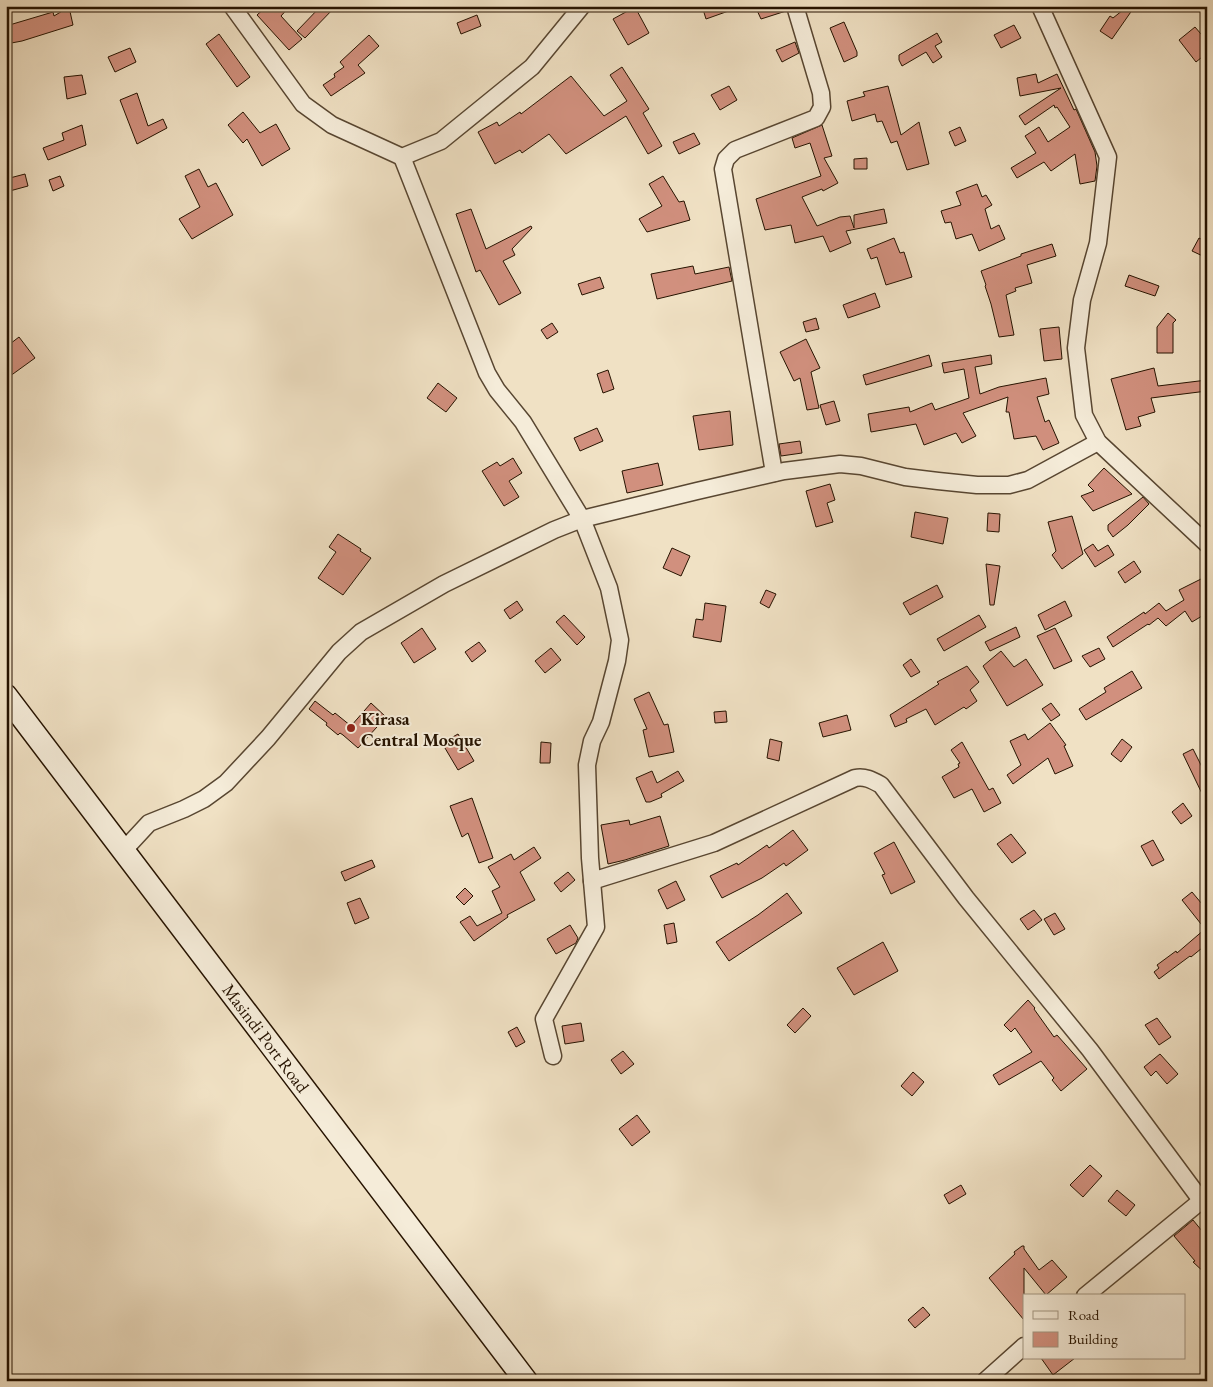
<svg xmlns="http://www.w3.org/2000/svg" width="1213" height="1387" font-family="'EB Garamond',serif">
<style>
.building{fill:#d1907e;stroke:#261300}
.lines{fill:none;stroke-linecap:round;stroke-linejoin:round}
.street-casing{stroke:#584631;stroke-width:19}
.secondary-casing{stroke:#261300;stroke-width:25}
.street{stroke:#f5ecd9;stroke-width:16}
.secondary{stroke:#f5ecd9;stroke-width:22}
.poi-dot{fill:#8f2418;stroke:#f5ecd9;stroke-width:2}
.labels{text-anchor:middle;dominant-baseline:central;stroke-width:4;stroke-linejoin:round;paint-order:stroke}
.poi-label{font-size:18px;font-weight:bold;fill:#261300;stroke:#f5ecd9;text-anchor:start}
.street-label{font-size:18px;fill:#261300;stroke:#f5ecd9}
</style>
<rect width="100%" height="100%" fill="#f0e1c4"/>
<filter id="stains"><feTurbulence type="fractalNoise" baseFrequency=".004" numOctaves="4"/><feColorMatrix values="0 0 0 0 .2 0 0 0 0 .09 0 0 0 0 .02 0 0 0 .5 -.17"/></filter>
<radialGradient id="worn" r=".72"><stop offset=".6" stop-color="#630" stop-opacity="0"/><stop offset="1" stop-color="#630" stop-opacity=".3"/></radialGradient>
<!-- building -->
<g class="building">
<polygon points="267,6 290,6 281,16 302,39 289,50 257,15"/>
<polygon points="321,6 336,6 305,38 297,31"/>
<polygon points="702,6 737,6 737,8 706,19"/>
<polygon points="755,6 785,6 786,11 761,19"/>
<polygon points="1128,6 1135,6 1112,39 1100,31 1110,16 1113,18"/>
<polygon points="69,7 73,25 22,41 6,44 6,26 53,12 54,16"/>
<polygon points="635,7 649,33 628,45 613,19"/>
<polygon points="477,15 481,26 461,34 457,23"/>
<polygon points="844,22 857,52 857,56 844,62 830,28"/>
<polygon points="1014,25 1021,38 1001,48 994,35"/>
<polygon points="1195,27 1207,41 1207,53 1196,62 1179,40"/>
<polygon points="937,33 942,42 935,46 942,57 933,63 926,52 902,66 899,60 899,55"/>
<polygon points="219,34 250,77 237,87 206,44"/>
<polygon points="369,35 379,46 358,65 365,73 331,96 323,85 335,77 334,74 344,67 340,62"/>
<polygon points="795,42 799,53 782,62 776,50"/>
<polygon points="130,48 136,62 115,72 108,57"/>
<polygon points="622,67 649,109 643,113 662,146 648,154 626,116 566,154 549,134 522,153 520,150 495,164 478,132 497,122 499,126 520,112 521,114 571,76 604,116 627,101 610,75"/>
<polygon points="1036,74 1038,83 1057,74 1074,110 1076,109 1095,152 1097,166 1095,181 1080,184 1075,154 1051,171 1044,162 1017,178 1011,168 1036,153 1025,136 1039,127 1048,142 1070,127 1057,107 1055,108 1054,105 1025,125 1019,116 1061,88 1020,96 1017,78"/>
<polygon points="82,75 86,94 67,99 64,77"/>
<polygon points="729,86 737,100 720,110 711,95"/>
<polygon points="888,86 901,135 919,122 929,164 907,170 897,141 891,143 882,121 877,122 875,114 852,121 847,101 865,96 863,92"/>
<polygon points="137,93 148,126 163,119 167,128 137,144 120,100"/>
<polygon points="243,112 260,133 276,124 290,149 262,166 247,139 243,143 228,125"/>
<polygon points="82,125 86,145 48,160 43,148 64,140 62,133"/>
<polygon points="822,125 832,156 824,158 838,183 823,191 822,189 802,197 817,226 840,217 850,216 854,228 854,215 884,209 887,223 846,231 851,243 830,252 823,236 795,243 791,225 765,230 756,199 821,176 810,143 795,148 792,138"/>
<polygon points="960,127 966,141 955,146 949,132"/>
<polygon points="694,133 700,144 679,154 673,142"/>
<polygon points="867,158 867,169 854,169 854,159"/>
<polygon points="199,169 208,187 216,183 233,215 192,239 179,219 200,207 185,176"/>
<polygon points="25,174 28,186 6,192 6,179"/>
<polygon points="60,176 64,186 53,191 49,180"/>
<polygon points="663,176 679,202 684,201 690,220 647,232 639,219 662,206 649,184"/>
<polygon points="977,184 982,197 986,195 992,205 985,209 991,229 999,225 1005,239 979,251 972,234 956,239 951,222 945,223 941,211 961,205 956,192"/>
<polygon points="471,209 486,249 531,226 532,228 512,249 515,255 503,261 521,293 499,305 480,270 476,272 456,214"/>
<polygon points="894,238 900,253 904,252 912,277 886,285 877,257 871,259 867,249"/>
<polygon points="1199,238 1207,242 1207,258 1192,251"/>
<polygon points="1052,244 1056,256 1027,265 1032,283 1015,288 1016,291 1006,295 1014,335 999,337 991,304 985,286 986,285 981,271 1021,256 1021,254"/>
<polygon points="693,266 695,274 729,267 732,281 657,299 651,274"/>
<polygon points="1129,275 1159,286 1155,296 1125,286"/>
<polygon points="600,277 604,288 582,295 578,284"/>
<polygon points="875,293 880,307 848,318 843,305"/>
<polygon points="1168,313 1176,320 1173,323 1173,353 1157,353 1157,327"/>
<polygon points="816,318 819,329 806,332 803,322"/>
<polygon points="552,323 558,332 547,339 541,330"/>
<polygon points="1059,327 1062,359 1044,361 1040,329"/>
<polygon points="19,337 35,358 6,379 6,347"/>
<polygon points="806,339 820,368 811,372 819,408 807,410 800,378 794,381 780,352"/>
<polygon points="929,355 932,366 866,385 863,375"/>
<polygon points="991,355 992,364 975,367 980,394 999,387 1046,378 1049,394 1037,397 1045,422 1049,420 1059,443 1043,450 1036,436 1014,439 1009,412 1006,412 1008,397 963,413 976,436 962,443 956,433 924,445 916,424 871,432 868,414 909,407 910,412 932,403 935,410 969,398 964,369 944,373 942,363"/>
<polygon points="1154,368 1158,386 1207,380 1207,391 1151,398 1155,412 1138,417 1141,426 1126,430 1111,379"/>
<polygon points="608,370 614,389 603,393 597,374"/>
<polygon points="438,383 457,398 446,412 427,398"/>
<polygon points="834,401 840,421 826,425 820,405"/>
<polygon points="730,411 733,445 699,450 693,416"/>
<polygon points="597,428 603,441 580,451 574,438"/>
<polygon points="800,441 802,453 781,456 779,444"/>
<polygon points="513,458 522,473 509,481 519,497 504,506 482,471 497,462 500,466"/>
<polygon points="658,463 663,485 627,493 622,471"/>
<polygon points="1104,468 1132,494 1093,511 1081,496 1094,491 1088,485"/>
<polygon points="830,484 835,500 827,503 833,522 816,527 806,491"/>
<polygon points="1143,497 1149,504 1128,525 1113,537 1108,530 1108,525"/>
<polygon points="915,512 948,518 943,544 911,537"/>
<polygon points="988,513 1000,514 999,532 987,531"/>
<polygon points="1072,516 1083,554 1062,569 1052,555 1056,551 1048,522"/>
<polygon points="338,534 361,549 360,551 371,558 343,595 318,578 336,552 329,547"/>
<polygon points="1093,544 1098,551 1108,545 1114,555 1095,567 1084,550"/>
<polygon points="672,548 690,556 681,576 663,568"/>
<polygon points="1134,561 1141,572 1125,583 1118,572"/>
<polygon points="986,564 1000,566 994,605 990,605"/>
<polygon points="1207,576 1207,613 1192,622 1185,611 1166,626 1158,618 1149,625 1148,624 1113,647 1107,637 1144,612 1145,614 1159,603 1166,611 1184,600 1179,590"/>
<polygon points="937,585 943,597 910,615 903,603"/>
<polygon points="766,590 776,594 769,608 760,603"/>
<polygon points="517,601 523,610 510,619 504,610"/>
<polygon points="1065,601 1072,616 1045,630 1038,615"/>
<polygon points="705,603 726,606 721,642 693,637 696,619 703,620"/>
<polygon points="564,615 585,637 577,645 556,622"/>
<polygon points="979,615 986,627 944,651 937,639"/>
<polygon points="1016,627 1020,637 990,651 985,642"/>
<polygon points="422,628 436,649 414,663 401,643"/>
<polygon points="1055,628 1072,661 1054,669 1037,636"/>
<polygon points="479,642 486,651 472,662 465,652"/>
<polygon points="551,648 561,660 545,673 535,661"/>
<polygon points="1099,648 1105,659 1090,667 1082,656"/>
<polygon points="1001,651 1014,667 1026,659 1043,685 1007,706 983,666"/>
<polygon points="911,659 920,672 911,677 903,665"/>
<polygon points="967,666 979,682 970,690 977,701 966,709 964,707 935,725 926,709 906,719 907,722 895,727 890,715 939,684 937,682"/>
<polygon points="1132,671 1142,688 1086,720 1079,709 1106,692 1104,688"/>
<polygon points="649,692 664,725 668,724 674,752 649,757 643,730 647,729 634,699"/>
<polygon points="315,701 333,715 335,713 351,726 371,703 386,717 358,748 343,735 340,733 338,735 326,725 327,723 309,709"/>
<polygon points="1051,703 1060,715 1051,721 1042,709"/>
<polygon points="726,711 727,722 715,723 714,712"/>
<polygon points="847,715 851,730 823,737 819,723"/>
<polygon points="1050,723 1066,745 1064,746 1073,766 1055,774 1048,758 1013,784 1007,775 1021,765 1010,741 1025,734 1028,740"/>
<polygon points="458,734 474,761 458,770 442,743"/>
<polygon points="770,739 782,742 779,761 767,758"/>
<polygon points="1122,739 1132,747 1121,762 1111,754"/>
<polygon points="541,742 551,743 550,763 540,763"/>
<polygon points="962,742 989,790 993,788 1001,803 984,812 972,789 954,798 942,777 959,767 958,764 960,763 951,750"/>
<polygon points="1193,749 1207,777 1207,804 1183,754"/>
<polygon points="652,771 657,783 678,771 684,781 661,794 662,797 650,802 646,802 636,778"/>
<polygon points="472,798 493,858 479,863 468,833 462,837 450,806"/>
<polygon points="1183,803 1192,816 1181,824 1172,812"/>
<polygon points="660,816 669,846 625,860 608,864 601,825 629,820 630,825"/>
<polygon points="793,830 808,850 786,866 784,863 762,878 722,898 710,876 737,863 738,865 767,845 769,848"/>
<polygon points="1011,834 1026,853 1012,863 997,844"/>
<polygon points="1153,840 1164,860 1152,866 1141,846"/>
<polygon points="894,842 915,882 891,894 882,875 885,874 874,853"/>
<polygon points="534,847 541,858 520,872 535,900 507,915 508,917 474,941 460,922 470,916 477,926 502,913 492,891 500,887 488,867 511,854 514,860"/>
<polygon points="372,860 375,867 345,881 341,872"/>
<polygon points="568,872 575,880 561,892 554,883"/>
<polygon points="676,881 685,900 667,909 658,890"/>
<polygon points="465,888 473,896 464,905 456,897"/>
<polygon points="1192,892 1207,910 1207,944 1191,957 1190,956 1159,979 1154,972 1159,968 1157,965 1176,951 1177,953 1205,929 1182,900"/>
<polygon points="787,893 802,913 729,961 716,942 758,915"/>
<polygon points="360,898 369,918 355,924 347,903"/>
<polygon points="1034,910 1042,920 1028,930 1020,919"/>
<polygon points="1055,913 1065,929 1054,935 1044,919"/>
<polygon points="674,923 677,942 667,944 664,925"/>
<polygon points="570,925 578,938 576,943 556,954 547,939"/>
<polygon points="883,942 898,971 854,995 837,968"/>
<polygon points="1028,1000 1035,1008 1034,1009 1054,1037 1057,1035 1087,1069 1061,1091 1052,1080 1054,1078 1041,1061 999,1085 993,1075 1032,1052 1015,1028 1011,1032 1004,1025"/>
<polygon points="803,1008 811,1016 795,1033 787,1025"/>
<polygon points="1157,1018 1171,1037 1159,1045 1145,1025"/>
<polygon points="581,1023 584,1041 565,1044 562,1026"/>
<polygon points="517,1027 525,1042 516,1047 508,1032"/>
<polygon points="623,1051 634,1064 621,1074 611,1060"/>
<polygon points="1160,1054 1178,1074 1167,1084 1156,1071 1151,1076 1144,1067"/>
<polygon points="913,1072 924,1082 912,1096 901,1086"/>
<polygon points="637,1115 650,1132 632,1146 619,1129"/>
<polygon points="1090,1165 1102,1176 1083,1197 1070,1185"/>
<polygon points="961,1185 966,1194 949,1204 944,1195"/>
<polygon points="1117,1190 1135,1205 1126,1216 1108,1201"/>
<polygon points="1193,1220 1207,1237 1207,1275 1193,1262 1195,1261 1174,1236"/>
<polygon points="1022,1246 1024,1246 1024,1249 1039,1270 1052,1260 1067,1277 1046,1295 1024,1268 1024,1320 989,1278 1015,1254 1014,1252"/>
<polygon points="923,1307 930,1315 915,1328 908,1320"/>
<polygon points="1041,1358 1075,1358 1053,1375"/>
</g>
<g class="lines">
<defs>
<g id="street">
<polyline points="232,6 303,104 332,125 402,157 441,141 532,67 582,6"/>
<polyline points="1040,6 1108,157 1098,243 1082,300 1076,348 1084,415 1098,442 1207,544"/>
<polyline points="402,157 487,373 497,390 523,422 582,519 609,588 620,640 617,661 601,722 592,741 587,765 590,858 596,927 544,1019 553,1056"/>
<polyline points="774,473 723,169 726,159 735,150 816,118 822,107 821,93 795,6"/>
<polyline points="124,850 149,823 184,809 204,799 226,783 268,738 339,652 361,632 444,584 554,530 582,519 697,491 784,471 840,464 861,466 905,477 938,481 977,485 1009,485 1028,480 1098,442"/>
<path d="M592 881 714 843 855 778C865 776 872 780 881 785L966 898 1090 1050 1201 1200"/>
<polyline points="1085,1296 1207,1196"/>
<polyline points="985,1381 1024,1346"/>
</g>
<polyline id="secondary" points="6,696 526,1381"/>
</defs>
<!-- street casing -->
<use href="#street" class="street-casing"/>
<!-- secondary casing -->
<use href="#secondary" class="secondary-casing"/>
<!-- street -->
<use href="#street" class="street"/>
<!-- secondary -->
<use href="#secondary" class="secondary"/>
</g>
<!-- markers -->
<circle class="poi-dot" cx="351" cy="728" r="5"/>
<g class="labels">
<!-- poi labels -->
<g class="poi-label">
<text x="361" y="718">Kirasa<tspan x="361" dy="21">Central Mosque</tspan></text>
</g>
<!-- street labels -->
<g class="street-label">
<text transform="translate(266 1038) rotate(53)">Masindi Port Road</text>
</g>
</g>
<!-- margin -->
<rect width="1213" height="1387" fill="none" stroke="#f0e1c4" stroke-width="25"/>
<rect x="8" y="8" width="1198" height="1372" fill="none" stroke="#261300" stroke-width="2.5"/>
<rect x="12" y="12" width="1188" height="1362" fill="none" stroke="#261300"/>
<!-- legend -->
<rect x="1023" y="1294" width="162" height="65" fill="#f5ecd9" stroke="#a29582"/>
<rect x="1033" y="1311" width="25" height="8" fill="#f5ecd9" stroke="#a29582"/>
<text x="1068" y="1320" font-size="15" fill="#261300">Road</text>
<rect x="1033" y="1332" width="25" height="15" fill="#d1907e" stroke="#a29582"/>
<text x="1068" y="1344" font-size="15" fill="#261300">Building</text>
<rect width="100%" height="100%" filter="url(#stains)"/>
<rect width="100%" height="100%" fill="url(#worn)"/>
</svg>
